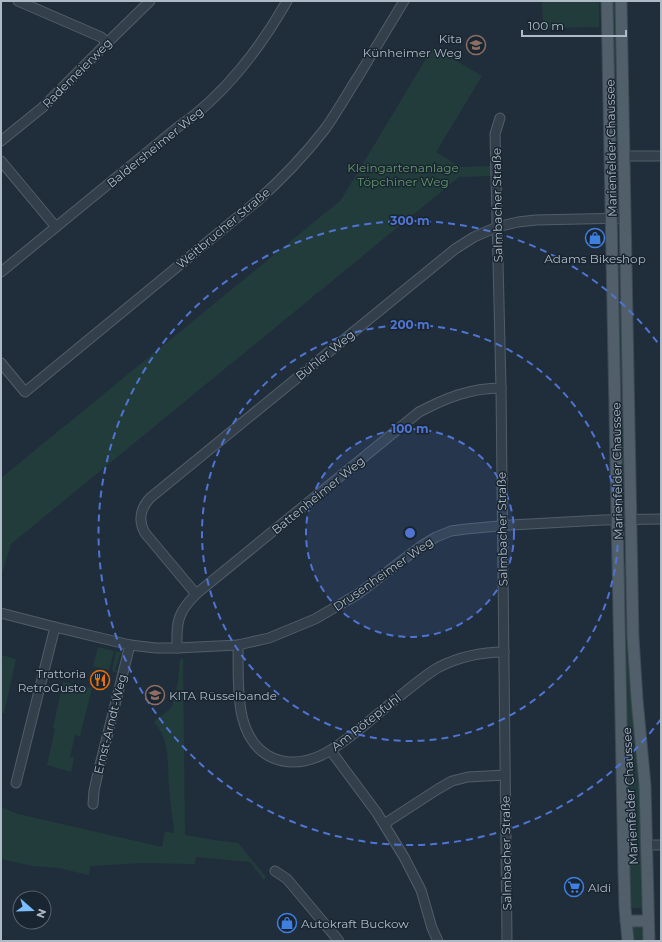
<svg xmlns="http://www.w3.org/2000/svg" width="662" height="942" font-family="Montserrat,sans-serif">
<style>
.green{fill:#223c3c}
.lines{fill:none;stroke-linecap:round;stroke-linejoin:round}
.minor-casing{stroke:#515e69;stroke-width:11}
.major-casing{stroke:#3d4954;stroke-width:13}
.minor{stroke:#33404b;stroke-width:9}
.major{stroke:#515f6b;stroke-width:11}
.ring{fill:none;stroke:#5074d2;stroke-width:2;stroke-dasharray:7 5}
.labels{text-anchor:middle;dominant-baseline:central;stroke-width:3;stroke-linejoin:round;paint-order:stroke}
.poi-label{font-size:12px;fill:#aebbc7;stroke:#192530;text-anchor:start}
.street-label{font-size:12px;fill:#aebbc7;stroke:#192530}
.park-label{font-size:12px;fill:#649a6a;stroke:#192530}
.centre{fill:#5074d2;stroke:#192530;stroke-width:2}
.ring-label{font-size:12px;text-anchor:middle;font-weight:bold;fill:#5074d2;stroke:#192530;stroke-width:3;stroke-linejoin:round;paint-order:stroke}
</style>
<rect width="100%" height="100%" fill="#202e3b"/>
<!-- green -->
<g class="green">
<polygon points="542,1 597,1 599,3 599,27 543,28"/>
<polygon points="609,1 616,1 620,214 616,214"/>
<polygon points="433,47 482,76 436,152 460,167 491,166 491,176 459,177 11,544 1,576 1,478 341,200"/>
<polygon points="619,255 621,256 625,492 624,492 622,491 616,256"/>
<polygon points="622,565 625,565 626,567 641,803 643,908 630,908"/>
<polygon points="98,647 114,651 109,670 93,666"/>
<polygon points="116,651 125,653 124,655 120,655 115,670 120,672 120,673 112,671"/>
<polygon points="1,655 16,659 4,713 1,713"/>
<path d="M180 659H183L185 835 221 841 238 843 266 877 264 880 250 862 196 857 195 864 142 863 90 866 89 875 58 868 33 866 1 859V807L18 814 162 847 165 832 174 833C173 818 170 802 169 787 167 763 171 742 154 722L172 707 178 682Z"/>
<polygon points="63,682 92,688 80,736 75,735 70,757 74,757 71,772 47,765 55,729 53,728"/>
<polygon points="634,926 643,927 643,941 632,941 631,928"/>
</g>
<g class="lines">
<defs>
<g id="minor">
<polyline points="18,1 101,37 107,43"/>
<polyline points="500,118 495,134 501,388 507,941"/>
<polyline points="1,141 43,107 107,43 150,1"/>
<polyline points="624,156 661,156"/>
<polyline points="1,161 56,227"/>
<path d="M1 272 178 127C223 97 261 47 287 1"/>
<path d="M1 363 25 392 256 202C281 180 304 156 325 129 337 112 347 94 358 77 373 52 389 26 404 1"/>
<path d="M196 594 145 533C138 520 140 509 150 498L455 249 474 237 497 227 518 222 536 220 625 218"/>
<polyline points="1,613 55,627 130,645 156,648 177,648 238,645 269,638 315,619 358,594 421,546 436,537 451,531 466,529 511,525 603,520 661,519"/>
<path d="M238 645C239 681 232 740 273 758 309 773 341 744 367 723 380 712 392 702 405 692 416 683 427 674 439 667 459 657 482 652 504 652"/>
<path d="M177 648C177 637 176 624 181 614 184 606 191 600 196 594L419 412C446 398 470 388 501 388"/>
<polyline points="331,751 377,813 404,857 421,890 432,928 438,941"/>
<polyline points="16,783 55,627"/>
<polyline points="93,804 94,791 97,777 130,645"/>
<polyline points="384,824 438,789 452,781 468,777 505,775"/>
<polyline points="647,845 661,845"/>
<polyline points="275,871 287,879 339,941"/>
</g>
<g id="major">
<polyline points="607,1 624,872 625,908 628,941"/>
<polyline points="621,1 633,637 637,699 645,785 649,941"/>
<polyline points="626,921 648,921"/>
</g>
</defs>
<!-- minor casing -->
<use href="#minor" class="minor-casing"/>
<!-- major casing -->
<use href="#major" class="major-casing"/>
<!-- minor -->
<use href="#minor" class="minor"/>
<!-- major -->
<use href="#major" class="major"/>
</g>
<!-- distance rings -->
<circle cx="410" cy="533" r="104" fill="#5074d2" fill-opacity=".12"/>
<g class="ring">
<circle cx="410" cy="533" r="104"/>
<circle cx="410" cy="533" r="208"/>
<path d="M661 719A312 312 0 1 1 661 347"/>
</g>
<!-- icons -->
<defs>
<symbol id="school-ring" viewBox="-11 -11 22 22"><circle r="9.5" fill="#192530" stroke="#8d6e63" stroke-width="1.5"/><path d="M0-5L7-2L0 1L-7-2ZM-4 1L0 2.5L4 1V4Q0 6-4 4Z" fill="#8d6e63"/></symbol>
<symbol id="shop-ring" viewBox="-11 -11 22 22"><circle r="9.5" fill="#192530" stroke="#3f7fe0" stroke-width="1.5"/><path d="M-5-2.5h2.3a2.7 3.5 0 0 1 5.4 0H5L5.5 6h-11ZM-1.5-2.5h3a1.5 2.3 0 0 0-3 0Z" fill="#3f7fe0"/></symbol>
<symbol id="restaurant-ring" viewBox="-11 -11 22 22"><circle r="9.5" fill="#192530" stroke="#e8710a" stroke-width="1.5"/><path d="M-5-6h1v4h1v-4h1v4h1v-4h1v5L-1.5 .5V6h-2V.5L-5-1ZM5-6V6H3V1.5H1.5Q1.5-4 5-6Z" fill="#e8710a"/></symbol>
<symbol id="supermarket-ring" viewBox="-11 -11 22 22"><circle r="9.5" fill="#192530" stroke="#3f7fe0" stroke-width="1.5"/><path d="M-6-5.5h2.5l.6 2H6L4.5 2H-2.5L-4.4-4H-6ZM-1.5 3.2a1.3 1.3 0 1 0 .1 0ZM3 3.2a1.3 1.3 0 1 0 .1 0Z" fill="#3f7fe0"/></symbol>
</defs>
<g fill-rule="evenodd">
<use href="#school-ring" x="465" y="34" width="22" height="22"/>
<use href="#shop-ring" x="584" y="227" width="22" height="22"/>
<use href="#restaurant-ring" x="89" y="669" width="22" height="22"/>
<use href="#school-ring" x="144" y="684" width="22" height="22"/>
<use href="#supermarket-ring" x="563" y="876" width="22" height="22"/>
<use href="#shop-ring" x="276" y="912" width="22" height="22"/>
</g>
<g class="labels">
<!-- poi labels -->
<g class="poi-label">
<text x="462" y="38" text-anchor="end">Kita<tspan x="462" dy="14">Künheimer Weg</tspan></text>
<text x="595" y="258" text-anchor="middle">Adams Bikeshop</text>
<text x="86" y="673" text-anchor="end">Trattoria<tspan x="86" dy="14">RetroGusto</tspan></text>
<text x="169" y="695">KITA Rüsselbande</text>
<text x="588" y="887">Aldi</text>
<text x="301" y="923">Autokraft Buckow</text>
</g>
<!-- street labels -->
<g class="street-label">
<text transform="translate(77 73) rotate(-45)">Rademeierweg</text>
<text transform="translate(155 147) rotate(-39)">Baldersheimer Weg</text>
<text transform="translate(611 148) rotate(-91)">Marienfelder Chaussee</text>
<text transform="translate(497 205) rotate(-91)">Salmbacher Straße</text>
<text transform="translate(223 228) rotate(-40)">Weitbrucher Straße</text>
<text transform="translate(325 355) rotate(-39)">Bühler Weg</text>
<text transform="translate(617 471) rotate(-91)">Marienfelder Chaussee</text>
<text transform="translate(318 495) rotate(-39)">Battenheimer Weg</text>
<text transform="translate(502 529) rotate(-91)">Salmbacher Straße</text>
<text transform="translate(383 574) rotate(-35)">Drusenheimer Weg</text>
<text transform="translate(366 722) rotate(-38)">Am Rötepfuhl</text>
<text transform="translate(110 724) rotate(-76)">Ernst-Arndt-Weg</text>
<text transform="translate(630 796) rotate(-93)">Marienfelder Chaussee</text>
<text transform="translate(506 853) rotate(-91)">Salmbacher Straße</text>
</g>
<!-- park labels -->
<g class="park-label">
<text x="403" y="167">Kleingartenanlage<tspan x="403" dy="14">Töpchiner Weg</tspan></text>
</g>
</g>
<circle cx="410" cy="533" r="6" class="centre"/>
<g class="ring-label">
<text x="410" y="225">300 m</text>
<text x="410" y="329">200 m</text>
<text x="410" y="433">100 m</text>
</g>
<!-- border -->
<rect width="662" height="942" fill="none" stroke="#aebbc7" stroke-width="4"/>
<!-- north arrow -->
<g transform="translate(32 910) rotate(110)"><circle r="19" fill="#192530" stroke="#55616c"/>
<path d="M0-3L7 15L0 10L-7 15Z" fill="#7cbdff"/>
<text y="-6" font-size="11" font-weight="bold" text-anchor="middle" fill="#aebbc7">N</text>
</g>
<!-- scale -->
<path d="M522 30v6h104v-6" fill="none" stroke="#aebbc7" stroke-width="2"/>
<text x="528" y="30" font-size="12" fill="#aebbc7" stroke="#192530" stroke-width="3" paint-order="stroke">100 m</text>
</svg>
